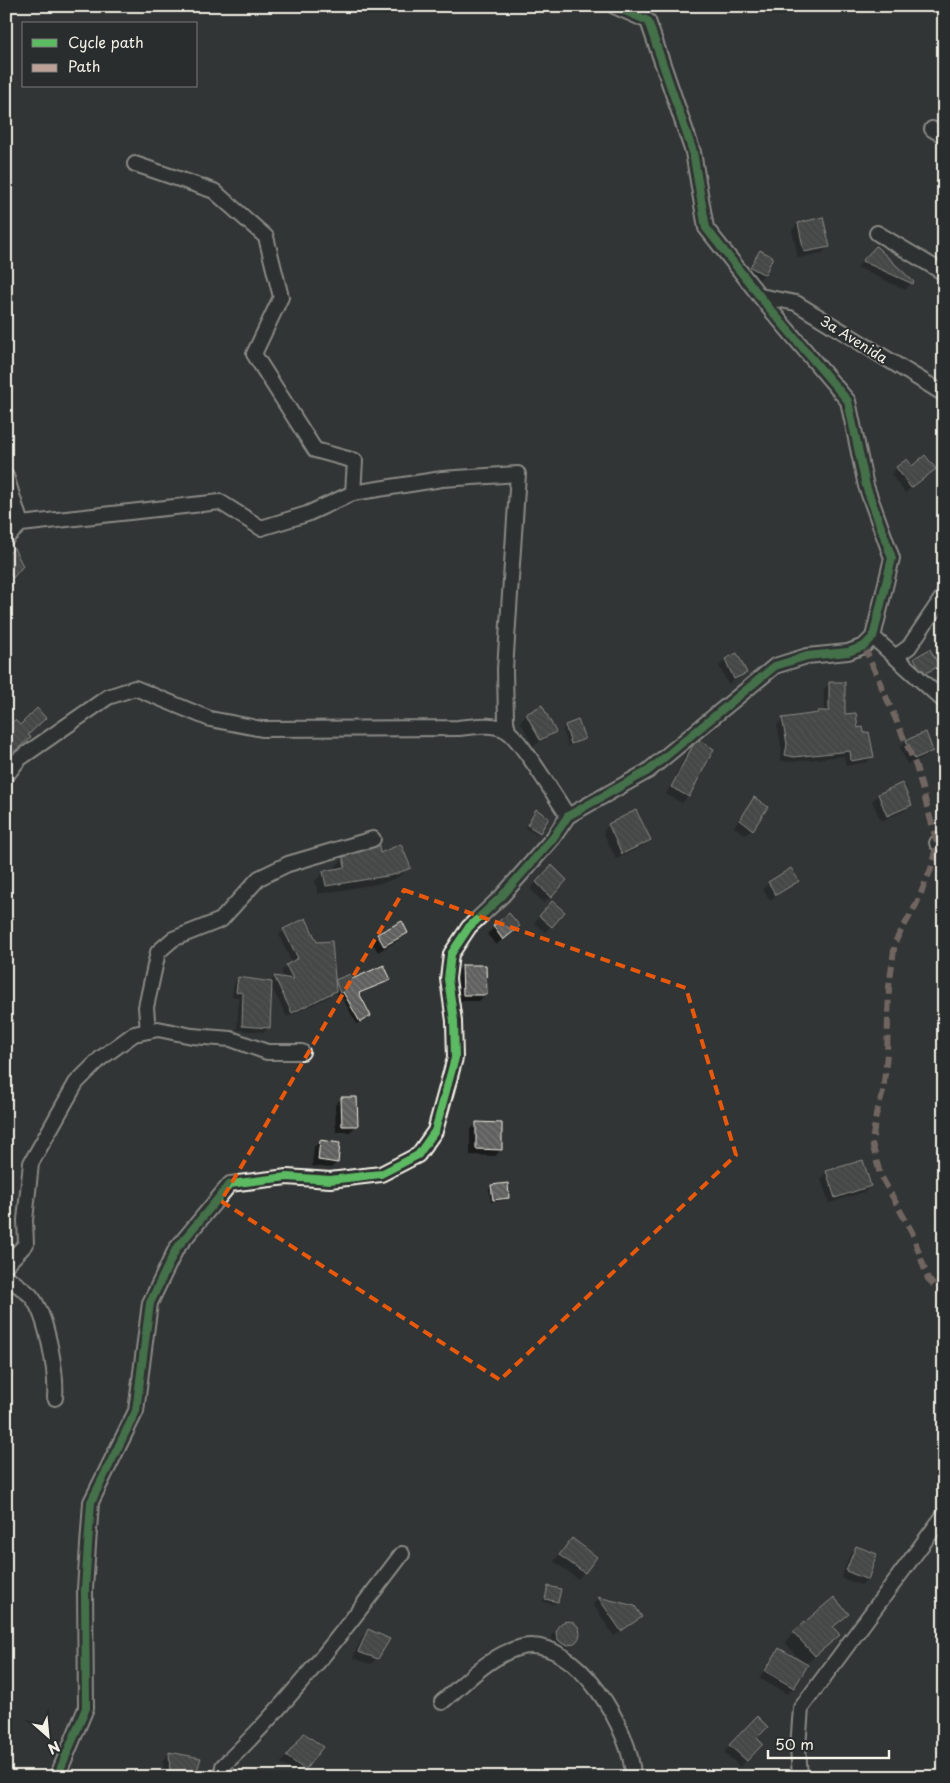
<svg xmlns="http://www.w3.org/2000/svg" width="950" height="1783" font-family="'Playpen Sans',sans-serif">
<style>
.shadow{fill:#0007}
.building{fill:url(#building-back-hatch);stroke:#f4f1e8}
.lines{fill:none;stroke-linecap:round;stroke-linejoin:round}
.street-casing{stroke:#f4f1e8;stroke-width:18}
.street{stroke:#2a2d2e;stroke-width:14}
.quiet{stroke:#bda197;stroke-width:6;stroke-dasharray:12 6;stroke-linecap:butt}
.cycleway-casing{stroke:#2a2d2e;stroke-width:11}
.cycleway{stroke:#5cba63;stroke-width:8}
.marked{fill:none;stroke:#e8590c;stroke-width:4;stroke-dasharray:10 6;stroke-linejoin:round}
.labels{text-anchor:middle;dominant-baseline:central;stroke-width:4;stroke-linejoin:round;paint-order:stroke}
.street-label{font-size:14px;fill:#f4f1e8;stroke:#2a2d2e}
</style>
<defs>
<pattern id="building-back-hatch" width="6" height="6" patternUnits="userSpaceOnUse" patternTransform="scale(1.25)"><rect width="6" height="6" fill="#5f605f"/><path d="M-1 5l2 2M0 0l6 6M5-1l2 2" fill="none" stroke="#777776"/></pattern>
</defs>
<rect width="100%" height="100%" fill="#323535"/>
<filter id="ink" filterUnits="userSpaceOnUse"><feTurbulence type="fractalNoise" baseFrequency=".02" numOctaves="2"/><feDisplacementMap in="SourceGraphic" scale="10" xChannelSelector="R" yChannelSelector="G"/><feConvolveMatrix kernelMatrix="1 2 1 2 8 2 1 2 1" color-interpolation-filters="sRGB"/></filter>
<g filter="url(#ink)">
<!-- shadow -->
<g class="shadow">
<polygon points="822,219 828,247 822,253 798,258 792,230 798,224"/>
<polygon points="876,248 912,282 905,290 857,267"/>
<polygon points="760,251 772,257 764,275 757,281 744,274"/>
<polygon points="897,468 911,468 935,469 905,493 891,474"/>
<polygon points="6,557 22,566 6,583"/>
<polygon points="737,655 745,673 728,684 719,666 725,660"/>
<polygon points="914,659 938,666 919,679 908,665"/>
<polygon points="830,683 843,716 857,729 872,757 867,762 846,766 844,756 788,762 780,760 782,750 777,725 783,719 824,712 824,689"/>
<polygon points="526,715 554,732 533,746 520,721"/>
<polygon points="577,722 583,739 568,746 563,729"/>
<polygon points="907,741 932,751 926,757 907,764 900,747"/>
<polygon points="694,746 712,749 688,796 682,803 666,794 687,753"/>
<polygon points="878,795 910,805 904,811 881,821 872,801"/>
<polygon points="754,799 752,829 746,835 734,827"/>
<polygon points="536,811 539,832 537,835 525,828"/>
<polygon points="609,825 649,839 643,846 616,859 603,832"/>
<polygon points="380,855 409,867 400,876 383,883 318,894 315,881 324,872 335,870 335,867 344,858"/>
<polygon points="552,867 566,880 544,903 530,889"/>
<polygon points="798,880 770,900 763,889 769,883"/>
<polygon points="546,909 551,926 545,932 534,923"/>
<polygon points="509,915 518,926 496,945 487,934"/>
<polygon points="284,930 334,983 351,980 389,979 358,994 366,1018 357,1024 340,994 337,995 335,990 329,997 287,1017 270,984 269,1027 264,1032 237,1030 239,997 232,996 234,983 239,978 269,983 275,977 285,979 281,971 292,963 279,935"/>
<polygon points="406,933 400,939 378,952 372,942 378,935"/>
<polygon points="462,966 486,994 479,1001 457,1001 456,973"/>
<polygon points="341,1099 356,1126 350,1132 336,1132 335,1105"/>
<polygon points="477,1123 501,1150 495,1156 470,1155 470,1130"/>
<polygon points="320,1141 337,1162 331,1168 312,1166 314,1147"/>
<polygon points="827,1172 870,1186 864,1192 829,1203 821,1179"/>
<polygon points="492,1186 508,1198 505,1200 491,1202 489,1189"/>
<polygon points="572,1539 584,1572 578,1579 554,1561"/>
<polygon points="856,1547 867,1579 861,1585 841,1578 850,1554"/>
<polygon points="549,1587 557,1602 554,1604 543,1602"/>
<polygon points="598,1599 634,1607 641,1617 614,1636 593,1604"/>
<polygon points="847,1614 832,1628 828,1644 805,1665 806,1666 793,1688 787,1694 759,1678 779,1649 802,1663 785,1642 794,1633"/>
<polygon points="566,1622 575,1625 579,1634 566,1650 559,1651 552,1648 550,1641 552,1634"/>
<polygon points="369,1630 377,1658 371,1664 353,1658 362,1637"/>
<polygon points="757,1718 755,1738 761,1744 740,1767 724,1752"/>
<polygon points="304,1735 304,1769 298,1775 281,1763"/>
<polygon points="169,1754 194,1777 164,1777 163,1760"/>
</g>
<!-- building -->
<g class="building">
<polygon points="823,217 830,247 804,252 798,223"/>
<polygon points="876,246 914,282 913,284 862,261"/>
<polygon points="760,250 773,257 765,275 750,267"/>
<polygon points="925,455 936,469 911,488 896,467 907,459 912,466"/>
<polygon points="14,548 23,566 13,578 6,567 6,556"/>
<polygon points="930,649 939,666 926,673 918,666 914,658"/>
<polygon points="737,653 747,673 734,679 725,659"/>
<polygon points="829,682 845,682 845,714 856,713 858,728 863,727 864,733 869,732 874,757 851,761 850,751 794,757 785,755 787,744 782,718 818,713 818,711 829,711"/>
<polygon points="542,705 556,732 540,740 526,714"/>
<polygon points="37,708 46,718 28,735 31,737 6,759 6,728 15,720 20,725"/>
<polygon points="578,720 585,739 571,744 565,725"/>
<polygon points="926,732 933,751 914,759 906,740"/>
<polygon points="699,740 714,749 689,797 671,787 693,745"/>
<polygon points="902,783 912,805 887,816 878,794"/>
<polygon points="754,797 768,807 753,830 740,820"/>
<polygon points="536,809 549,818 540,833 527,825"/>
<polygon points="636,810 651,840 622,854 608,824"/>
<polygon points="401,844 411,868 393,875 326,886 323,871 345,867 343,857 379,845 380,853"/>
<polygon points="552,865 567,880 551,898 536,882"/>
<polygon points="791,868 799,881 776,895 768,882"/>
<polygon points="552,901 565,912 552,927 539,916"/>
<polygon points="509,913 520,926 503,940 493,926"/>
<polygon points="306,918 317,942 332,941 336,991 292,1013 274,976 293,979 286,965 298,958 283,929"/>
<polygon points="402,921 408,933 384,946 377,934"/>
<polygon points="384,965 391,980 359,993 371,1016 360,1022 343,992 340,993 335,980 350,974 352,979"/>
<polygon points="462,965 486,965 487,995 463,995"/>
<polygon points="238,977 272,982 270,1028 242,1026 243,993 236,992"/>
<polygon points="341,1097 357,1097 358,1126 342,1126"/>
<polygon points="476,1122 502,1123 502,1150 476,1149"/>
<polygon points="320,1140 340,1143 338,1163 318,1160"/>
<polygon points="863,1160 871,1186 835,1198 826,1171"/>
<polygon points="508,1183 509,1198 493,1200 491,1185"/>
<polygon points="572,1538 597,1557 585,1573 559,1555"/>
<polygon points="856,1546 877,1554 868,1580 846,1571"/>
<polygon points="548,1586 561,1589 558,1602 545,1599"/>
<polygon points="598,1597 635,1606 642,1617 621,1631"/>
<polygon points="834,1597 849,1614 833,1627 840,1635 815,1656 793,1632"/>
<circle cx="568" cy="1633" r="12"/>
<polygon points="368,1629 390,1639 378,1659 358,1652"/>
<polygon points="779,1648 808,1665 794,1688 765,1671"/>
<polygon points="757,1716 768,1727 757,1738 763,1744 747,1761 729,1745"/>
<polygon points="304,1733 323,1747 305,1770 286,1756"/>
<polygon points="169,1752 201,1758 195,1777 170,1773"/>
</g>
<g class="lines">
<defs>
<g id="street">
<polyline points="932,129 944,136"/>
<polyline points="135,164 214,191 266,237 281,297 254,354 315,450 355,461 353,493"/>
<polyline points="877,233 944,273"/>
<polyline points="760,296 796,303 944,394"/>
<polyline points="6,476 21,524"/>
<polyline points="6,538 21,524 220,502 261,528 307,514 353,493 442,479 518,474 505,669 506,721 508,731"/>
<polyline points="873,637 944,701"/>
<polyline points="895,657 909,647 944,595"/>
<path d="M6 776 19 759 108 697 135 688 210 719 262 729 458 728C473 727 493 722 507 731 520 738 557 800 568 816"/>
<polyline points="937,843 944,840"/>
<polyline points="148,1031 146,1007 158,952 173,939 221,920 259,878 288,864 373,839"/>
<polyline points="6,1265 26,1244 25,1220 31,1163 76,1083 101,1058 134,1034 158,1029 192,1036 231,1039 267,1052 302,1052"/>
<path d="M6 1276C14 1283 24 1289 31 1296 47 1315 57 1373 55 1398"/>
<path d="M442 1702C466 1682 491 1654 522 1647 577 1636 632 1731 633 1777"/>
<polyline points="57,1777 86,1708 85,1589 91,1502 136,1411 150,1303 176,1249 230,1184 287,1177 330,1180 381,1174 418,1155 435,1131 455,1058 454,1021 448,979 451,954 469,927 502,896 553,838 568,816 648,771 775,666 807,656 848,652 864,646 873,637 892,558 866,486 848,401 770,309 706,228 693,152 648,21 614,6"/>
<path d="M222 1777 223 1766C290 1702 346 1628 402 1554"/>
<polyline points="800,1777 798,1747 801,1708 944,1515"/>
</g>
</defs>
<!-- street casing -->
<use href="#street" class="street-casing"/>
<!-- street -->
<use href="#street" class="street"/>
<!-- quiet -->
<polyline class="quiet" points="864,646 916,766 937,843 931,869 916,905 895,942 889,987 887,1054 883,1092 876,1115 872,1143 880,1174 912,1232 928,1279 944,1296"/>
<defs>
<polyline id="cycleway" points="57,1777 86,1708 85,1589 91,1502 136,1411 150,1303 176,1249 230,1184 287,1177 330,1180 381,1174 418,1155 435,1131 455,1058 454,1021 448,979 451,954 469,927 502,896 553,838 568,816 648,771 775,666 807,656 848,652 864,646 873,637 892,558 866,486 848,401 770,309 706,228 693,152 648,21 614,6"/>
</defs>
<!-- cycleway casing -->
<use href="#cycleway" class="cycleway-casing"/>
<!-- cycleway -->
<use href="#cycleway" class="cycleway"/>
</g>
</g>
<!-- marked area -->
<path d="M0 0H950V1783H0ZM404 890 686 988 736 1155 500 1380 221 1201Z" fill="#323535" fill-opacity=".55" fill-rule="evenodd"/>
<path class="marked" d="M404 890 686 988 736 1155 500 1380 221 1201Z"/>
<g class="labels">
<!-- street labels -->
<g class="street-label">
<text transform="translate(854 339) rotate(32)">3a Avenida</text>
</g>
</g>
<!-- margin -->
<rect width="950" height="1783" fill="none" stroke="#2a2d2e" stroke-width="25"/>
<rect x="12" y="12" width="925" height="1758" fill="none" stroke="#f4f1e8" stroke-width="2" filter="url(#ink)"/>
<!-- legend -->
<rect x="22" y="22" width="175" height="65" fill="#2a2d2e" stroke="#7b7b78"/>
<rect x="32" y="39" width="25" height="8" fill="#5cba63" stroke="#7b7b78"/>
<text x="68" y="48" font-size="15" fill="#f4f1e8">Cycle path</text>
<rect x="32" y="64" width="25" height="8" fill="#bda197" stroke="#7b7b78"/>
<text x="68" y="72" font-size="15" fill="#f4f1e8">Path</text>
<!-- north arrow -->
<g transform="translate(48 1736) rotate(153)" stroke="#2a2d2e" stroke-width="4" paint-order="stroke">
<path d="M0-4L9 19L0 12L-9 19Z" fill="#f4f1e8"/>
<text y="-8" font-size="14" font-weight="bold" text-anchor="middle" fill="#f4f1e8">N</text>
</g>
<!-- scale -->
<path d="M768 1750v8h121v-8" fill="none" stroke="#f4f1e8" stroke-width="2.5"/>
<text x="775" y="1750" font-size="15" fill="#f4f1e8" stroke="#2a2d2e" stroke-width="4" paint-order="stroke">50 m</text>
</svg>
